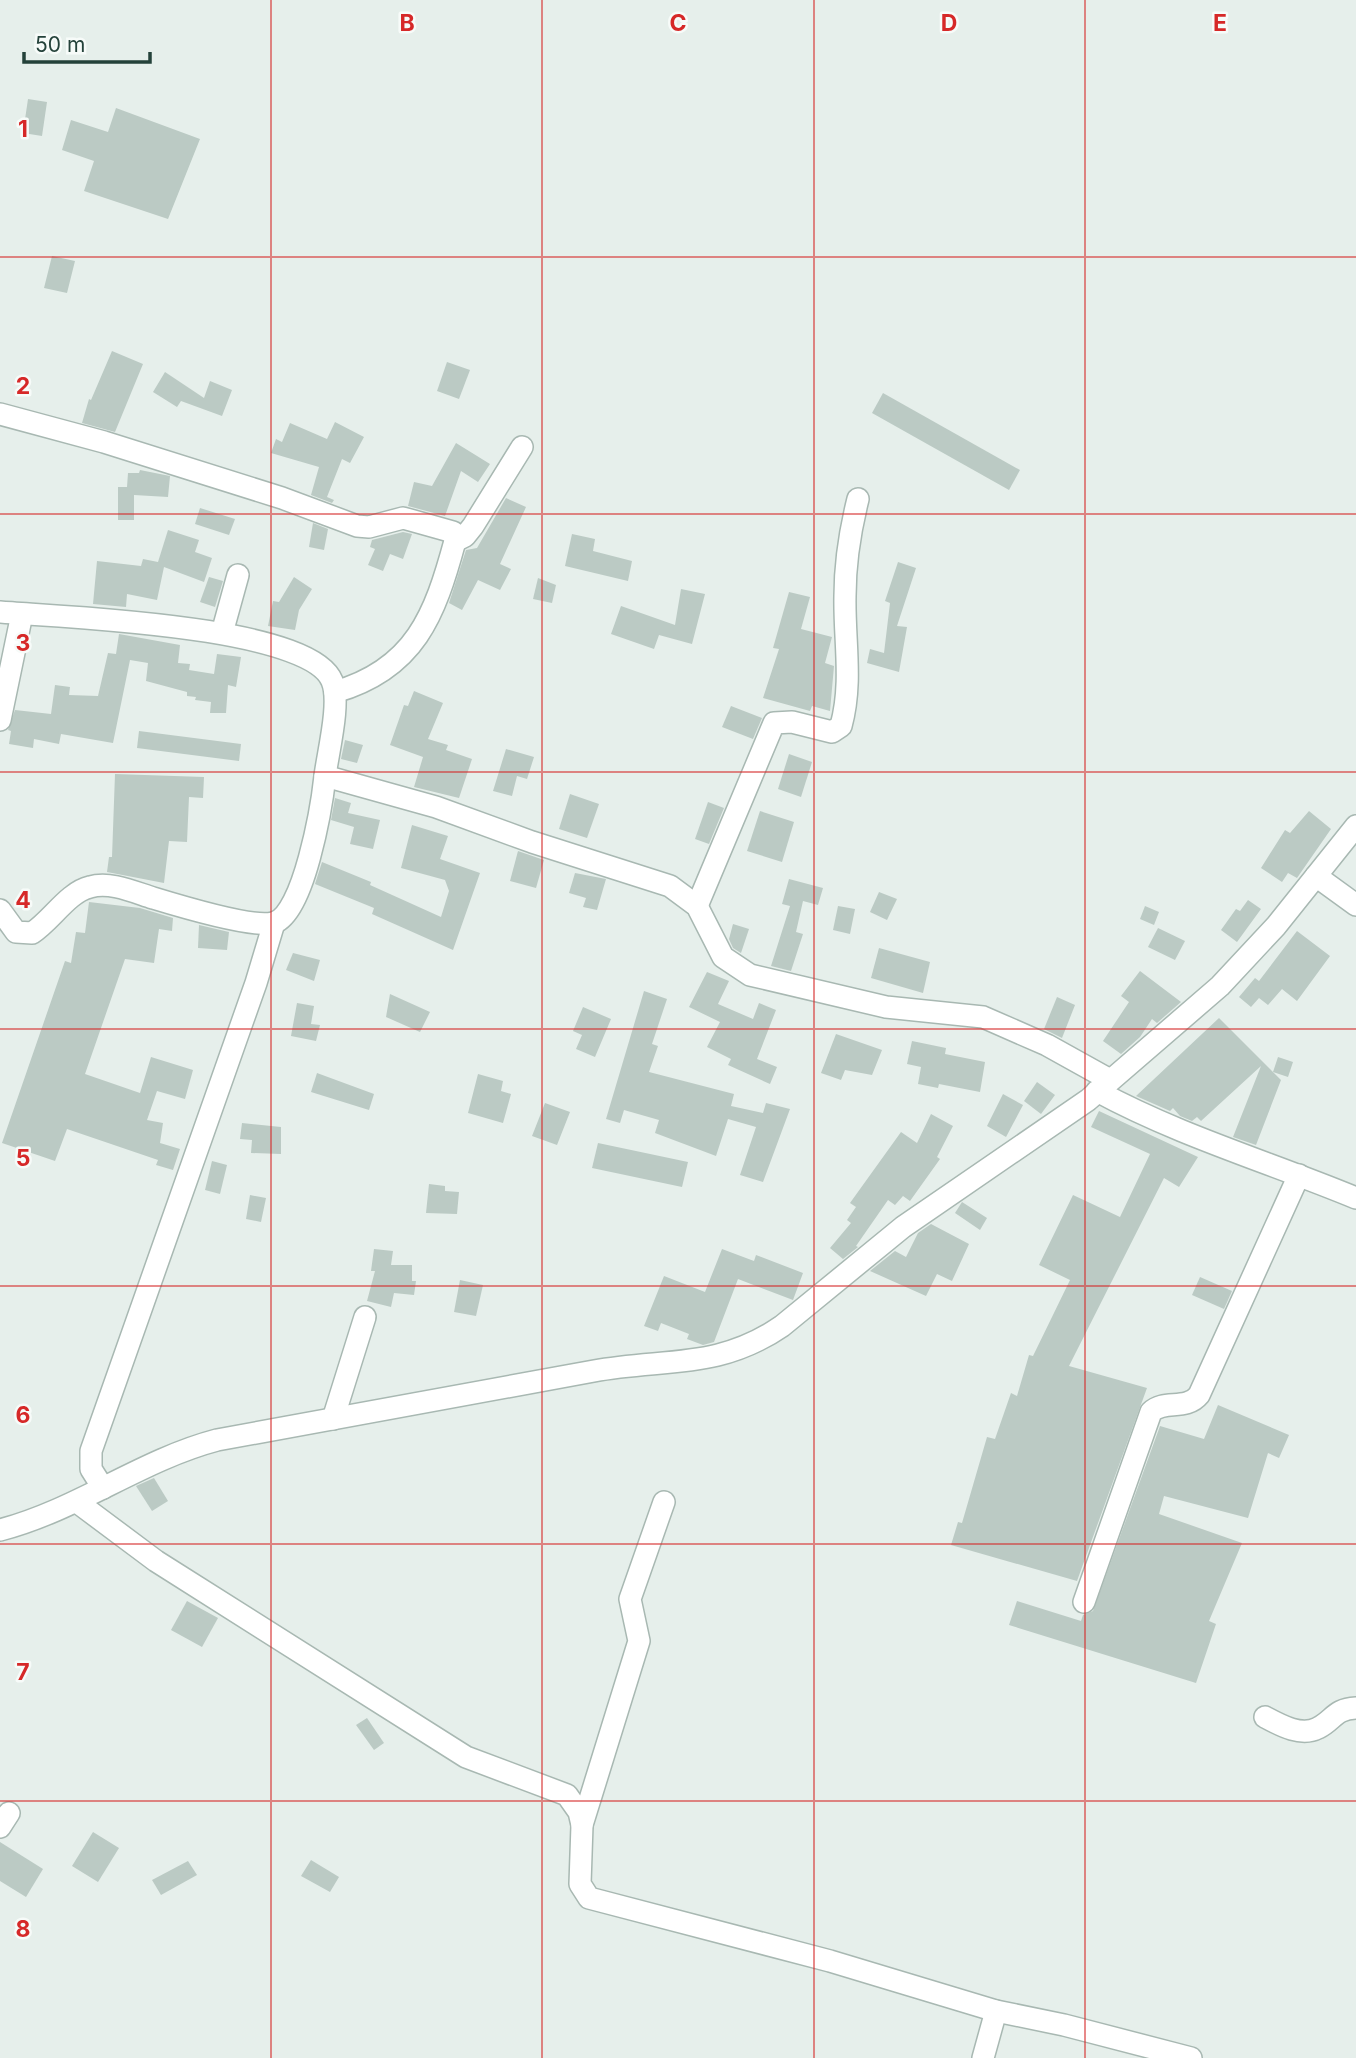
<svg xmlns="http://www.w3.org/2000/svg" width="1356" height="2058" font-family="Inter,sans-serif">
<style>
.building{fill:#bbcac4}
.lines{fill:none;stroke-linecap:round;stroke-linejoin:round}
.minor-casing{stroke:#a8b8b2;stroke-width:24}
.minor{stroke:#fff;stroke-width:21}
.grid{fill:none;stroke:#d62828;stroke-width:2;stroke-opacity:0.55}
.grid-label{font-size:23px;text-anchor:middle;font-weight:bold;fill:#d62828;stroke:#f7fbf9;stroke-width:5;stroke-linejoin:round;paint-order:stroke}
</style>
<rect width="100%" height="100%" fill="#e6efeb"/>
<!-- building -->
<g class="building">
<polygon points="28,99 47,102 42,136 23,133"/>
<polygon points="116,108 200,139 168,219 84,191 94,161 62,150 71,120 108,132"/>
<polygon points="52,256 75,261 67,293 44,288"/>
<polygon points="112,351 143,364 115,432 82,423 89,399 91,400"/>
<polygon points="447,362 470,370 459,399 437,391"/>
<polygon points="165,372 204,398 210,381 232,390 222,416 181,401 177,407 153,392"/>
<polygon points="883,393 1020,470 1009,490 872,413"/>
<polygon points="335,422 364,437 350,463 342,459 327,497 334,500 332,503 311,495 319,467 271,453 276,439 282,442 290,423 327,439"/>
<polygon points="456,443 490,464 478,482 461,471 445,516 408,506 414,482 432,486"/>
<polygon points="140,470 170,476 168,497 134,495 134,520 118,520 118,487 127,487 128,473 139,473"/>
<polygon points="506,498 526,507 500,564 511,569 500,590 478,580 462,610 449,603 466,550 477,548"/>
<polygon points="200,508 235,519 229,535 195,524"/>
<polygon points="313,523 328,529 324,550 309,547"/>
<polygon points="168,530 199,540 195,552 212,558 204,582 164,567 157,600 127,594 126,607 93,604 97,561 141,566 143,559 158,562"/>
<polygon points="403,532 412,534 403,559 390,554 383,571 368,565 375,549 370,547 372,540"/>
<polygon points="572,534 595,539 593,551 632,561 628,581 565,566"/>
<polygon points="898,562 916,568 897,626 907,627 899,672 867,663 870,649 884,653 890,603 885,601"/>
<polygon points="209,577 223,581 215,607 200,602"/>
<polygon points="294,577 312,589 299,610 295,630 268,626 273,601 279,602"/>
<polygon points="538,578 556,585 552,603 533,599"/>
<polygon points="681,589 705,594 692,644 659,635 654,649 611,634 621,606 675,625"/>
<polygon points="789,592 810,597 801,629 832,637 825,663 834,666 830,711 812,706 810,711 763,698 779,649 773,648"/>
<polygon points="119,634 180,645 178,663 190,664 189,670 214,674 217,654 241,657 236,687 228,685 226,713 210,713 211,702 195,700 196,697 187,696 187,692 146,681 148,663 130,660 113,743 61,734 59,744 34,739 33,748 9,744 11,731 8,730 15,710 51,714 55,685 70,687 69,695 98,696 108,653 116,654"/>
<polygon points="414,691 443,703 428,739 448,745 446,750 472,759 459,798 414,787 423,757 390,745 404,705 408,706"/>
<polygon points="731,706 762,718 753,739 722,727"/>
<polygon points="139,731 241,744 239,761 137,748"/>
<polygon points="345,740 363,745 357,763 341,759"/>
<polygon points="506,749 534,757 527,779 517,776 512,796 493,791"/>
<polygon points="789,754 812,762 801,797 778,789"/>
<polygon points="115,774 204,777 203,798 189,797 187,842 169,841 164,883 107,872 109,857 112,857"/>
<polygon points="570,794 599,804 587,838 559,829"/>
<polygon points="335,798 351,803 348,813 380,820 373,849 350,844 354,827 331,820"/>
<polygon points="708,802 724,808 709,844 695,839"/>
<polygon points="760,811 794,822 782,862 747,851"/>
<polygon points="1309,811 1331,829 1297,878 1288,873 1282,882 1261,868 1285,830 1290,833"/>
<polygon points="412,825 448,836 440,859 480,873 453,950 372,914 374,908 315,884 322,862 371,882 370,885 441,917 449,891 445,880 401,868"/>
<polygon points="518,851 544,860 536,888 510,881"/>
<polygon points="575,873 606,879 597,910 583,907 586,898 569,893"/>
<polygon points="789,879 823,888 818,905 803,901 796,932 803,934 791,971 771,966 790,906 782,904"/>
<polygon points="879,892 897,899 887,920 870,912"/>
<polygon points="1248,900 1261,909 1237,942 1221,930 1236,909 1240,911"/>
<polygon points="89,902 140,908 173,918 172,931 159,929 154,963 125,959 85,1074 140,1093 151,1057 193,1070 185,1099 157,1091 147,1120 163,1123 160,1143 180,1149 173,1170 156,1165 158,1160 67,1129 55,1161 2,1143 65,961 71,963 76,932 85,933"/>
<polygon points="838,906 855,909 850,934 833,930"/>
<polygon points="1145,906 1159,912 1154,925 1140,919"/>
<polygon points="733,924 749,929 741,953 733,948 729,939"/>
<polygon points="199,925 229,932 227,950 198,948"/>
<polygon points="1158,928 1185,941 1175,960 1148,947"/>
<polygon points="1297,931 1330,956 1297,1001 1282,989 1268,1005 1259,998 1251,1007 1239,997 1255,978 1259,981"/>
<polygon points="879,948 930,962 923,993 871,978"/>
<polygon points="293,953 320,960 314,981 286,970"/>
<polygon points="1140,971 1181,1002 1157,1023 1152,1019 1140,1037 1121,1054 1103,1041 1129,1002 1121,996"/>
<polygon points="707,972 729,981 718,1004 753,1019 759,1003 776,1010 757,1059 777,1067 770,1084 728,1065 731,1059 707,1047 720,1022 689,1007"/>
<polygon points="644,991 667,999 652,1044 658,1046 649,1072 734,1094 731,1106 763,1113 766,1103 790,1109 763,1182 740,1175 756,1127 728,1119 716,1156 655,1133 659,1120 624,1110 620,1123 606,1119"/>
<polygon points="390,994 430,1012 420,1032 386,1017"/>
<polygon points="1057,997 1075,1005 1062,1038 1044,1029"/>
<polygon points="297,1003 314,1006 311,1024 320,1025 316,1041 291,1036"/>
<polygon points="583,1007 611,1019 595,1057 576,1049 582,1035 573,1031"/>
<polygon points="1219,1018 1281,1080 1256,1145 1233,1137 1261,1066 1201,1121 1197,1117 1192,1121 1180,1116 1173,1108 1170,1111 1136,1096"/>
<polygon points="836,1034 882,1050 872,1075 845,1070 841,1080 821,1073"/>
<polygon points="912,1041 946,1048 945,1054 985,1062 980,1092 939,1084 938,1088 918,1084 921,1067 907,1064"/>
<polygon points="1278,1057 1293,1062 1288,1077 1273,1072"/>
<polygon points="317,1073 374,1094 369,1110 311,1092"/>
<polygon points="478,1074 503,1081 501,1091 511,1094 503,1123 468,1113"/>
<polygon points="1037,1082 1055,1095 1041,1114 1024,1101"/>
<polygon points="1003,1094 1023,1105 1006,1137 987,1126"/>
<polygon points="545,1103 570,1112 557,1145 532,1136"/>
<polygon points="1099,1111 1198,1157 1179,1187 1164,1178 1069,1366 1147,1388 1077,1581 951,1545 958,1522 962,1523 987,1437 995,1439 1011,1393 1017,1396 1029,1355 1033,1356 1070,1280 1039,1265 1073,1195 1120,1217 1150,1154 1091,1127"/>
<polygon points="931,1114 953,1126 937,1157 940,1159 910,1201 903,1196 895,1205 888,1200 856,1246 858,1247 843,1259 830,1248 851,1223 847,1220 856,1207 850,1203 901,1132 917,1143"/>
<polygon points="242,1123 281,1127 281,1154 251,1153 252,1140 240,1139"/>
<polygon points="598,1143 688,1162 682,1187 592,1168"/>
<polygon points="212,1161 227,1165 220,1194 205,1190"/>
<polygon points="429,1184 445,1186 445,1191 459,1192 457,1214 426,1213"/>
<polygon points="250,1195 266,1198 261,1222 246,1219"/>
<polygon points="962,1202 987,1218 980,1230 955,1213"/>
<polygon points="931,1224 969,1244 952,1281 937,1274 926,1296 870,1271 895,1251 906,1257 918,1233"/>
<polygon points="374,1249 393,1251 391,1265 412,1265 412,1281 416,1281 414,1295 394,1293 391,1307 367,1301 375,1271 371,1271"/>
<polygon points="722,1249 754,1261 756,1255 803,1273 793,1300 738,1279 714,1342 703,1345 687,1339 689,1334 661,1323 658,1331 644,1326 664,1276 705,1292"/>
<polygon points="1200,1277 1232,1291 1224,1309 1192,1295"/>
<polygon points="460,1280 483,1285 476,1316 454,1312"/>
<polygon points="1218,1405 1289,1435 1279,1458 1268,1453 1248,1518 1164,1496 1159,1514 1242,1543 1209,1621 1216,1624 1196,1683 1009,1625 1017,1601 1081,1621 1083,1615 1093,1611 1160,1426 1204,1439"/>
<polygon points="154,1478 168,1501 152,1511 136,1486"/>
<polygon points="187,1601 218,1618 202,1647 171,1630"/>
<polygon points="367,1718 384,1743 374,1750 356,1725"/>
<polygon points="93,1832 119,1848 98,1882 72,1866"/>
<polygon points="0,1842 43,1869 26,1897 0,1881"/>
<polygon points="311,1860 339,1877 330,1892 301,1876"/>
<polygon points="188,1861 197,1875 161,1895 152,1880"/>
</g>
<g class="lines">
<defs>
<g id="minor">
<path d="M0 414 104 442 282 498 357 526 369 527 403 518 453 532 455 541C435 615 415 669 335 692"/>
<polyline points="455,541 465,536 473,526 522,447"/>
<path d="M0 612C59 617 310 625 332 681 341 702 328 752 325 776L436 807 532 842 670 886 697 906 723 957 750 975 886 1007 983 1017 1047 1045 1110 1080"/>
<polyline points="222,633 238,575"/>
<polyline points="0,720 22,614"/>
<polyline points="1316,876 1356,905"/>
<path d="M697 906 774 723 792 722 832 732 841 726C853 682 844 640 845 596 845 562 850 531 858 499"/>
<path d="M0 910 16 932 32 933C51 921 68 892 90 887 110 881 134 892 153 898 176 905 251 928 273 923 304 916 322 804 325 776"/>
<path d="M1097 1091C1180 1136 1269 1162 1356 1198"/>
<polyline points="333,1419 365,1317"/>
<polyline points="103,1488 91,1469 91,1451 256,983 274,923"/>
<polyline points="77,1502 156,1561 466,1757 567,1795 579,1812 582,1825 580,1884 589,1898 830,1961 996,2011 1064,2025 1191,2058"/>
<path d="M0 1530C77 1510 141 1460 217 1440 342 1416 468 1394 594 1371 664 1358 718 1370 782 1326L903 1227 1088 1100 1220 986 1276 926 1356 826"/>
<path d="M1084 1602 1151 1412C1164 1399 1186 1411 1199 1395L1299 1175"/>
<path d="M1265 1717C1280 1725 1301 1737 1318 1728 1334 1720 1334 1709 1356 1708"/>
<polyline points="582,1825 639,1641 630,1599 664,1502"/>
<polyline points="0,1827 9,1813"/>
<polyline points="983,2058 996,2011"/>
</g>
</defs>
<!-- minor casing -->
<use href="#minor" class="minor-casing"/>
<!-- minor -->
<use href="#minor" class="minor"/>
</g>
<!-- grid -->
<path class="grid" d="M271 0V2058M542 0V2058M814 0V2058M1085 0V2058M0 257H1356M0 514H1356M0 772H1356M0 1029H1356M0 1286H1356M0 1544H1356M0 1801H1356"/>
<g class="grid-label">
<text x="407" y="31">B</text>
<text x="678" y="31">C</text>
<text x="949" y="31">D</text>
<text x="1220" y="31">E</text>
<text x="23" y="137">1</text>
<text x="23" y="394">2</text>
<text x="23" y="651">3</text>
<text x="23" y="908">4</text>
<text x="23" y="1166">5</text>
<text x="23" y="1423">6</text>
<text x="23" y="1680">7</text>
<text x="23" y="1937">8</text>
</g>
<!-- scale -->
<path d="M24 52v10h126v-10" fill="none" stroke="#24423a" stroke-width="3.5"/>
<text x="35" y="52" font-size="21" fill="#24423a" stroke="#f7fbf9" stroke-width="5" paint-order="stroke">50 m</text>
</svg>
